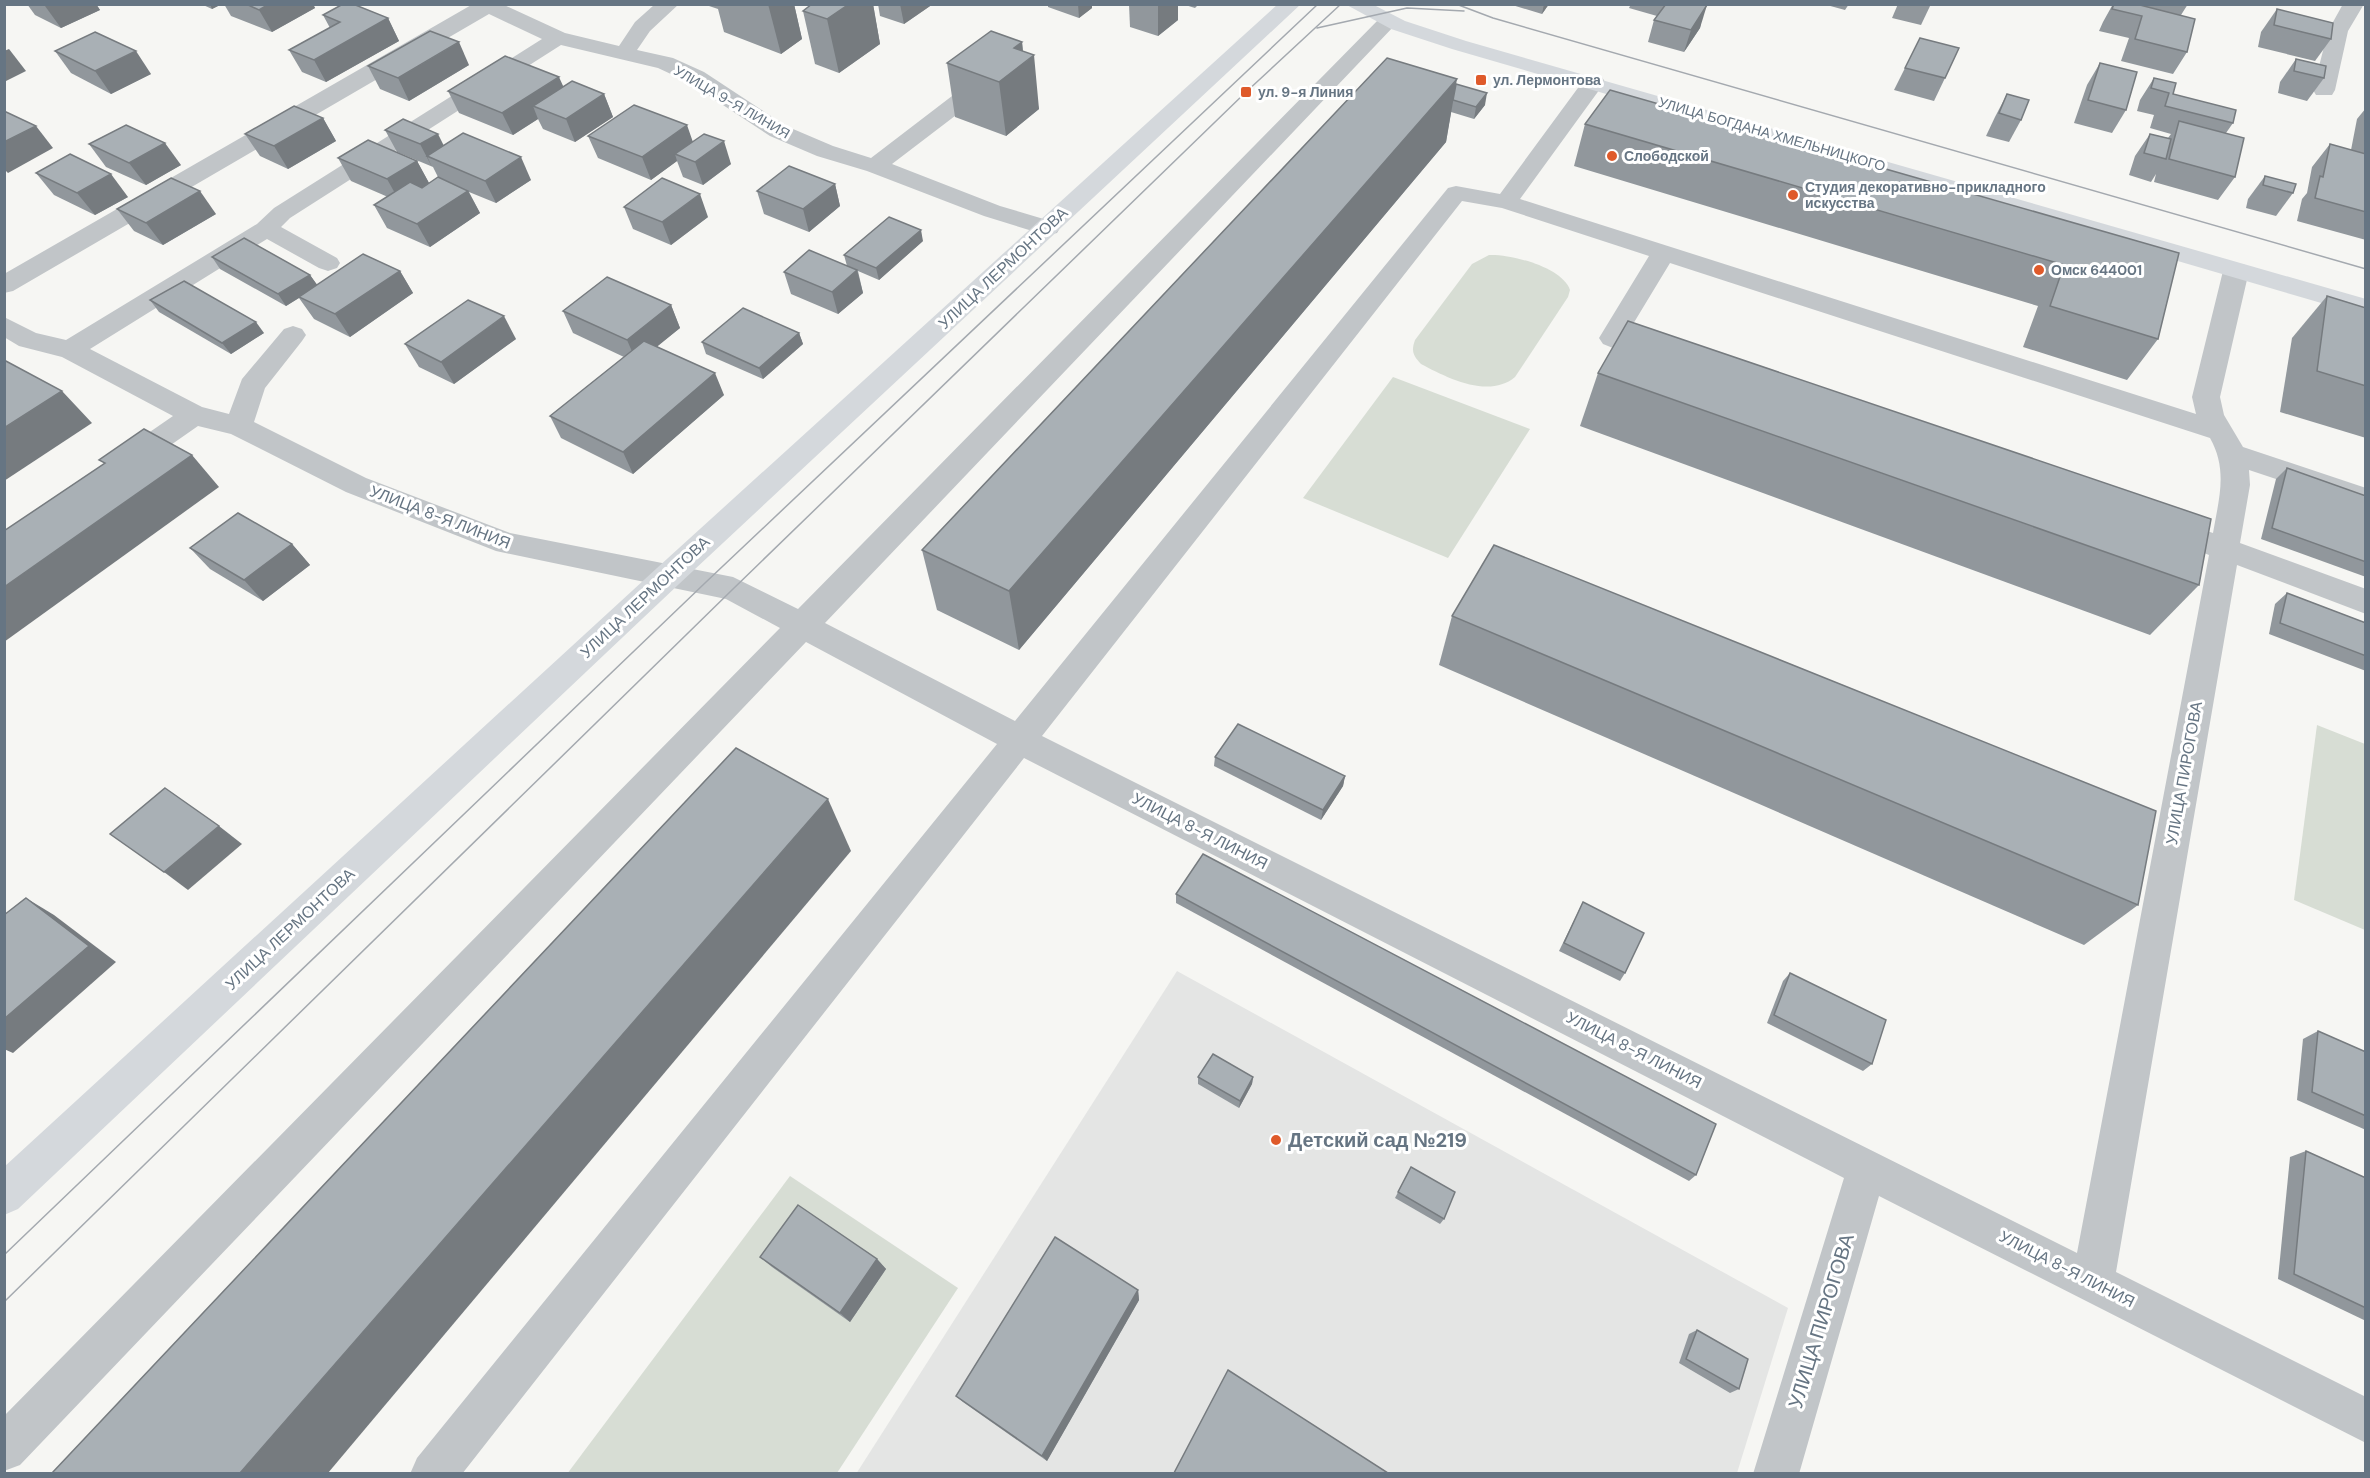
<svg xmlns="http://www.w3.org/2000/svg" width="2370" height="1478" font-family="'DM Sans',sans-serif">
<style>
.built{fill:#e4e5e4}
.green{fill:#d7ddd4}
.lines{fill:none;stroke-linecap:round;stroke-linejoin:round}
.minor{fill:#c1c5c8;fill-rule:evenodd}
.major{fill:#d4d8dc;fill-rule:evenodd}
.tram{stroke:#a4a9af;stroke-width:1.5}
.wall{fill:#91979c}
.shaded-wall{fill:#767b7f}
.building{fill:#a9b0b5;stroke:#767b7f;stroke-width:1.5}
.poi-dot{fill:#df5a2a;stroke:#fff;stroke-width:2}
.labels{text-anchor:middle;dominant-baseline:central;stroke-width:6;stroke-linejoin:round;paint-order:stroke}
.far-poi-label{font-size:14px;font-weight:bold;fill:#667583;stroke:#fff;text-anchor:start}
.far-street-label{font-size:14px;fill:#667583;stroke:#fff}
.street-label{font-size:16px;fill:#667583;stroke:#fff}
.near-poi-label{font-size:20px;font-weight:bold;fill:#667583;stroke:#fff;text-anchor:start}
.near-street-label{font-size:20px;fill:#667583;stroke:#fff}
</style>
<rect width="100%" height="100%" fill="#f6f6f3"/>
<!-- built -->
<polygon class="built" points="1177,971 1788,1308 1737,1473 856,1474"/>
<!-- green -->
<g class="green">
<path d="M1489 255C1511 254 1562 267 1570 290L1568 297 1515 377C1489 399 1447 378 1421 364 1413 356 1411 351 1415 340L1472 264Z"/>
<polygon points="1393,377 1530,429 1448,558 1303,498"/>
<polygon points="2317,725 2365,744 2365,930 2294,900"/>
<polygon points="790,1176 958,1288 837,1473 567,1474"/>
</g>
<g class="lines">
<!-- minor -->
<g class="minor">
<path d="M473 4H502L565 33 619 46 635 22 654 5 679 4 650 31 637 50 673 58 704 72 786 126 833 146 871 158 952 96H968L971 101 968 106 892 164 1000 206 1057 223 1060 228 1057 233 1048 235 1039 233 984 216 867 171 817 156 770 136 688 82 658 68 561 45 290 218 281 227 337 258 340 263 337 268 328 271 319 268 267 239 90 349 202 407 229 414 242 379 284 329 293 326 302 329 306 335 302 341 265 388 254 422 366 478 510 533 733 577 798 609 1381 17H1395L1398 21 1395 25 825 623 1015 721 1448 188 1456 186 1500 194 1586 77H1602L1605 82 1520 199 2196 414 2192 397 2223 271 2227 265 2236 263 2245 265 2249 271 2220 397 2224 415 2243 447 2366 488V509L2249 470 2250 485 2240 543 2366 589V614L2237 565 2116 1272 2366 1397V1443L1879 1196 1799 1474H1753L1844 1178 1024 758 462 1474H410L417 1458 997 744 806 642 20 1465 4 1471V1416L780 628 726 599 496 551 346 492 231 434 198 426 135 470 125 473 115 470 111 463 115 456 173 416 62 357 19 346 4 337V317L36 333 66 340 257 224 274 208 542 39 489 14 13 291 4 293V274ZM1462 201 1502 208 1649 256 1599 338 1603 344C1622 351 1648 366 1668 360L1672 354 1668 348 1627 334 1670 263 2210 438C2228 470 2219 498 2213 533L2204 530 2194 533 2189 541 2194 549 2209 555 2077 1253 1042 736Z"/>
<polygon points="2343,4 2364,4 2348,31 2335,90 2332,95 2316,95 2313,90 2328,31"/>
</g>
<!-- major -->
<g class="major">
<polygon points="1278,4 1301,4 679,584 18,1209 4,1215 4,1167 657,568"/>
<polygon points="1345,4 1372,4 1405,21 1466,41 2366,299 2366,316 1452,49 1391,29"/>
</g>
<!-- tram -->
<g class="tram">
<polyline points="1456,4 1493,18 2366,269"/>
<polyline points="1317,28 1407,8 1464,11"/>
<polyline points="4,1255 705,583 1318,4"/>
<polyline points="4,1302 733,589 1246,92 1341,4"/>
</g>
</g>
<!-- wall -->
<g class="wall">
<polygon points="27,4 96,4 100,10 61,28 35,15"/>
<polygon points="201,4 222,4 212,9"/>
<polygon points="224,4 313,4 315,8 272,32 231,16"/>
<polygon points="703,4 794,4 802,39 781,54 724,32 718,9"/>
<polygon points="812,4 873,4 880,44 839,73 815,64 803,11"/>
<polygon points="878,4 933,4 904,24 880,16"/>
<polygon points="1048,4 1092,4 1092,8 1079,18 1048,7"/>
<polygon points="1129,4 1178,4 1178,20 1158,36 1130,27"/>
<polygon points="1182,4 1199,4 1195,8"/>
<polygon points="1509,4 1549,4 1542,14"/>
<polygon points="1631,4 1704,4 1700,28 1684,52 1648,42 1654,20 1657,16 1629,8"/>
<polygon points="1823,4 1849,4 1845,10"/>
<polygon points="1898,4 1931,4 1921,25 1892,18"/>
<polygon points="2113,4 2188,4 2181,15 2187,52 2173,74 2121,61 2129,38 2099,31 2103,22"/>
<polygon points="2277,9 2331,39 2315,61 2258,47 2261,32"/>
<polygon points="323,15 388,18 399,41 326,82 302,72 289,50 330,28"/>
<polygon points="1022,42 1023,52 1039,109 1006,136 955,117 947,63"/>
<polygon points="55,51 151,74 111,94 71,73"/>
<polygon points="2296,59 2324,78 2307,101 2278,93 2280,82"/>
<polygon points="2100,63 2126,110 2112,133 2074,123 2087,85"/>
<polygon points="469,65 409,101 380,89 368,66"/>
<polygon points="1905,68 1945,78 1934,101 1894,90"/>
<polygon points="2154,78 2173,94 2233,123 2226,133 2235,177 2218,200 2154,182 2156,174 2151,182 2129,175 2135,156 2150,134 2168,138 2171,134 2150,128 2154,115 2137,111 2140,100"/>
<polygon points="1456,84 1485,105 1474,119 1451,112 1446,142 1019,650 937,610 922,550"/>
<polygon points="563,87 604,94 613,117 575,142 543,129 538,119 513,135 459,113 448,91"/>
<polygon points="2007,94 2021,120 2009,142 1986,136 1995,117"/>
<polygon points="2366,108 2366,240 2297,221 2302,199 2307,193 2312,167 2330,144 2351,150 2357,119"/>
<polygon points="323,118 336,141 288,169 260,156 245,134"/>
<polygon points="1585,124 2179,253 2158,339 2127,380 2023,347 2038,306 1574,166"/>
<polygon points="385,130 444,145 531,180 496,203 469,192 480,213 430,247 387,228 374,205 388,197 351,181 338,158 417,161 429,183 438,177 433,167 397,152"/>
<polygon points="588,136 693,142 731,164 703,185 683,177 677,161 651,180 598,158"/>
<polygon points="89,144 181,165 146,185 106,167"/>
<polygon points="36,173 128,197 95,215 54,195"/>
<polygon points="2265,176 2293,193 2276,216 2246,208 2248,199"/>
<polygon points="835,184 840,206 809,232 764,214 757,191"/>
<polygon points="624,207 708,217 671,245 633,229"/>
<polygon points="117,209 216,214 163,245 134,231"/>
<polygon points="923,241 879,280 858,271 863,293 838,314 791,294 784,272 847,266 844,255"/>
<polygon points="212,257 310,275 317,285 400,271 413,293 350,337 314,319 299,298 286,306 220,269"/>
<polygon points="2327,296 2366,308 2366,438 2280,412 2292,338"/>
<polygon points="150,300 264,333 231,354 159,312"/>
<polygon points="671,305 680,328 657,346 724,395 633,474 561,438 550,416 624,357 573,333 563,311"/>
<polygon points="799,333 803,344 763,379 706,354 702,342"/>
<polygon points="516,339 454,384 419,367 405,344"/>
<polygon points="1598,373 2199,585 2150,635 1580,426"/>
<polygon points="2287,468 2366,496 2366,577 2261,539 2276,479"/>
<polygon points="292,544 310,565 263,601 210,569 190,548"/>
<polygon points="2287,593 2366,623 2366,671 2269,634 2275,604"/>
<polygon points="1452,616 2138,905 2084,945 1439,665"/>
<polygon points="1215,757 1345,776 1343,786 1321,820 1214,766"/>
<polygon points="1176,894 1696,1175 1689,1181 1176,903"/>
<polygon points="1583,902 1625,973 1620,981 1559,951"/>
<polygon points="1790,973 1872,1064 1863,1071 1767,1023 1783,981"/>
<polygon points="2318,1031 2366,1052 2366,1130 2297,1100 2303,1039"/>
<polygon points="1198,1077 1253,1077 1252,1084 1239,1108 1198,1084"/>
<polygon points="2306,1151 2366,1178 2366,1321 2278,1279 2290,1157"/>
<polygon points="1411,1167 1444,1219 1440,1224 1395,1198"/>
<polygon points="760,1257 877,1259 886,1269 850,1322 772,1267"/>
<polygon points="1138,1290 1139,1300 1047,1461 963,1402 956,1396"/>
<polygon points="1697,1330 1739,1389 1730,1393 1679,1363 1689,1334"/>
</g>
<!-- shaded-wall -->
<g class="shaded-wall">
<polygon points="48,4 96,4 100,10 61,28 45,6"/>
<polygon points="210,4 222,4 212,9"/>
<polygon points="269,4 313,4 315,8 272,32 259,10"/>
<polygon points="768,4 794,4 802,39 781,54"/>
<polygon points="849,4 873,4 880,44 839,73 827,19"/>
<polygon points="900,4 933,4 904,24"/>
<polygon points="1078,4 1092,4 1092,8 1079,18"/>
<polygon points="1158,4 1178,4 1178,20 1158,36"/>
<polygon points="1544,4 1549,4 1542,14"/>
<polygon points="1707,5 1700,28 1684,52 1691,30"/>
<polygon points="388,18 399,41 326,82 314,60"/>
<polygon points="459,42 469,65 409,101 398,78"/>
<polygon points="1022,42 1024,63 1034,55 1039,109 1006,136 999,82 1014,48"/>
<polygon points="9,49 26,71 4,82 4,51"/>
<polygon points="136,51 151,74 111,94 95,71"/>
<polygon points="559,77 569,99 533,106 538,119 513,135 502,113"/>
<polygon points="1457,79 1446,142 1019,650 1009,591"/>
<polygon points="1487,93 1485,105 1474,119 1476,107"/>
<polygon points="604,94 613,117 575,142 566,119"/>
<polygon points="323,118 336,141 288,169 274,146"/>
<polygon points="687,125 695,148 675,154 677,161 651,180 642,157"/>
<polygon points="36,126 53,148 8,173 4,169 4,142"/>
<polygon points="438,134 449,156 427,156 432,167 420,144"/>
<polygon points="724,141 731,164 703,185 695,162"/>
<polygon points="165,143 181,165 146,185 129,163"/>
<polygon points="521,157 531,180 496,203 485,181"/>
<polygon points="417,161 429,183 400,202 387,179"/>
<polygon points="111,174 128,197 95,215 77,193"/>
<polygon points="835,184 840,206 809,232 803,209"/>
<polygon points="200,191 216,214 163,245 146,223"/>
<polygon points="468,191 480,213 430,247 417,224"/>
<polygon points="700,194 708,217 671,245 662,222"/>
<polygon points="921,230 923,241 879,280 876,268"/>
<polygon points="857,270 863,293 838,314 832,292"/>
<polygon points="400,271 413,293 350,337 335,314"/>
<polygon points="310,275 318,286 286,306 278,294"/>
<polygon points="671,305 680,328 637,363 627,340"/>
<polygon points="504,316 516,339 454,384 441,362"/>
<polygon points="256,322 264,333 231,354 222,343"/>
<polygon points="799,333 803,344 763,379 759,368"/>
<polygon points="715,373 724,395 633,474 623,452"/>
<polygon points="62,391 92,423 4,481 4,428"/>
<polygon points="192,455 219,487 4,642 4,587"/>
<polygon points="292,544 310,565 263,601 244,580"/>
<polygon points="1345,776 1343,786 1321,820 1323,810"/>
<polygon points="828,799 851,851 328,1473 240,1473"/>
<polygon points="219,826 242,844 188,890 164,872"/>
<polygon points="26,898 54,915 116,962 13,1053 4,1049 4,1019"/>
<polygon points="1253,1077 1252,1084 1239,1108 1240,1101"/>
<polygon points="877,1259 886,1269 850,1322 840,1313"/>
<polygon points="1138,1290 1139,1300 1047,1461 1042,1456"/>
</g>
<!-- building -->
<g class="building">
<polygon points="246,4 269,4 259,10"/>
<polygon points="343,4 353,4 388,18 314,60 289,50 340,22 323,15"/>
<polygon points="812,4 849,4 827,19 803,11"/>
<polygon points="1666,4 1704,4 1707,5 1691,30 1654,20"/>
<polygon points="2114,4 2136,4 2195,19 2187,52 2135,39 2142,16 2112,9"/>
<polygon points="2277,9 2333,23 2331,39 2274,25"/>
<polygon points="430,31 459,42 398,78 368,66"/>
<polygon points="991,31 1022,42 1014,48 1034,55 999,82 947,63"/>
<polygon points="95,32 136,51 95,71 55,51"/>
<polygon points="1920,38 1959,48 1945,78 1905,68"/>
<polygon points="505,56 559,77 502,113 448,91"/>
<polygon points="1387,58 1457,79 1009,591 922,550"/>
<polygon points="2296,59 2326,66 2324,78 2294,71"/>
<polygon points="2100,63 2137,72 2126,110 2088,100"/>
<polygon points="2154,78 2176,83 2173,94 2236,110 2233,123 2165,106 2169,93 2151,88"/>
<polygon points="572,81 604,94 566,119 533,106"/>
<polygon points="1456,84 1487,93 1476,107 1453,100"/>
<polygon points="1610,90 2179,253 2158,339 2050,306 2064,265 1585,124"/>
<polygon points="2007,94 2029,100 2021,120 1999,113"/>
<polygon points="634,105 687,125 642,157 588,136"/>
<polygon points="294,106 323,118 274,146 245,134"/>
<polygon points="4,111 36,126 4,142"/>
<polygon points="403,119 438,134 420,144 385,130"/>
<polygon points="2179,121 2244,138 2235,177 2169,159"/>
<polygon points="126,125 165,143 129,163 89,144"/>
<polygon points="463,133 521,157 485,181 427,156"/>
<polygon points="704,134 724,141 695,162 675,154"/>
<polygon points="2150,134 2171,139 2166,159 2144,153"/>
<polygon points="368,140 417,161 387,179 338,158"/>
<polygon points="2330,144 2366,154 2366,212 2315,198 2320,176 2323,177"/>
<polygon points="70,154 111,174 77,193 36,173"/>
<polygon points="789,166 835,184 803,209 757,191"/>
<polygon points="2265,176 2296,184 2293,193 2263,185"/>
<polygon points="438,177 468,191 417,224 374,205 410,182 422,188"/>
<polygon points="171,178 200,191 146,223 117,209"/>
<polygon points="662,178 700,194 662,222 624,207"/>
<polygon points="889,217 921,230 876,268 844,255"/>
<polygon points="244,238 310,275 278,294 212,257"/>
<polygon points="809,250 857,270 832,292 784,272"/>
<polygon points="363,254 400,271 335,314 299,297"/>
<polygon points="607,277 671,305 627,340 563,311"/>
<polygon points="184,281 256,322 222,343 150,300"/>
<polygon points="2327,296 2366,308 2366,386 2317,371"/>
<polygon points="468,300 504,316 441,362 405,344"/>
<polygon points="743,308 799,333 759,368 702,342"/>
<polygon points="1628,321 2211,519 2199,585 1598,373"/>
<polygon points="644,341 715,373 623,452 550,416"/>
<polygon points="4,360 62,391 4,428"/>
<polygon points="144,429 192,455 4,587 4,531 105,463 99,460"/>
<polygon points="2287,468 2366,496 2366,562 2272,528"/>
<polygon points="238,513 292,544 244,580 190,548"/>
<polygon points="1494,545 2156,811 2138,905 1452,616"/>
<polygon points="2287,593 2366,623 2366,656 2280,623"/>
<polygon points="1238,724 1345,776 1323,810 1215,757"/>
<polygon points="736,748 828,799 240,1473 52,1473"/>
<polygon points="165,788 219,826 164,872 110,834"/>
<polygon points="1203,854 1716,1124 1696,1175 1176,894"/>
<polygon points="26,898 89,946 4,1019 4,915"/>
<polygon points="1583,902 1644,933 1625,973 1564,943"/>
<polygon points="1790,973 1886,1020 1872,1064 1774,1015"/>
<polygon points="2318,1031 2366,1052 2366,1116 2312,1092"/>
<polygon points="1213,1054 1253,1077 1240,1101 1198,1077"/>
<polygon points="2306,1151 2366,1178 2366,1308 2294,1274"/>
<polygon points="1411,1167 1455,1192 1444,1219 1398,1192"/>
<polygon points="798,1205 877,1259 840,1313 760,1257"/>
<polygon points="1055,1237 1138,1290 1042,1456 956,1396"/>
<polygon points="1697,1330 1748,1359 1739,1389 1686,1359"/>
<polygon points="1228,1370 1388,1473 1174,1473"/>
</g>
<!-- markers -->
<g class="poi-dot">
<rect x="1475" y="74" width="12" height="12" rx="3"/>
<rect x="1240" y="86" width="12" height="12" rx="3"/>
<circle cx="1612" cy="156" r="6"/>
<circle cx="1793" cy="195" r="6"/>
<circle cx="2039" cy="270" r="6"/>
<circle cx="1276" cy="1140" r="6"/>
</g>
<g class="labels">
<!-- far-poi labels -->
<g class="far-poi-label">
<text x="1493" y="80">ул. Лермонтова</text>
<text x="1258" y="92">ул. 9-я Линия</text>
<text x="1624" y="156">Слободской</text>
<text x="1805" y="187">Студия декоративно-прикладного<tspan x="1805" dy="16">искусства</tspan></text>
<text x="2051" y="270">Омск 644001</text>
</g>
<!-- far-street labels -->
<g class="far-street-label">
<text transform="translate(732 102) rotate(30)">УЛИЦА 9-Я ЛИНИЯ</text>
<text transform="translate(1772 134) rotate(16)">УЛИЦА БОГДАНА ХМЕЛЬНИЦКОГО</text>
</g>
<!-- street labels -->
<g class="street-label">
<text transform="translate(1003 268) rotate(-43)">УЛИЦА ЛЕРМОНТОВА</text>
<text transform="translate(440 517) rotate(21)">УЛИЦА 8-Я ЛИНИЯ</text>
<text transform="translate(645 597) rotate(-43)">УЛИЦА ЛЕРМОНТОВА</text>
<text transform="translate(2184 773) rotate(-80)">УЛИЦА ПИРОГОВА</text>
<text transform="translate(1200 831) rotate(27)">УЛИЦА 8-Я ЛИНИЯ</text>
<text transform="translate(290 929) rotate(-43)">УЛИЦА ЛЕРМОНТОВА</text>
<text transform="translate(1634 1050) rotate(27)">УЛИЦА 8-Я ЛИНИЯ</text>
<text transform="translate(2067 1269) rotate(27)">УЛИЦА 8-Я ЛИНИЯ</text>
</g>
<!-- near-poi labels -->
<g class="near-poi-label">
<text x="1288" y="1140">Детский сад №219</text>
</g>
<!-- near-street labels -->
<g class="near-street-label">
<text transform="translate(1821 1321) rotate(-73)">УЛИЦА ПИРОГОВА</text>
</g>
</g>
<!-- border -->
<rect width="2370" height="1478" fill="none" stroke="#667583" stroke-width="12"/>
</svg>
